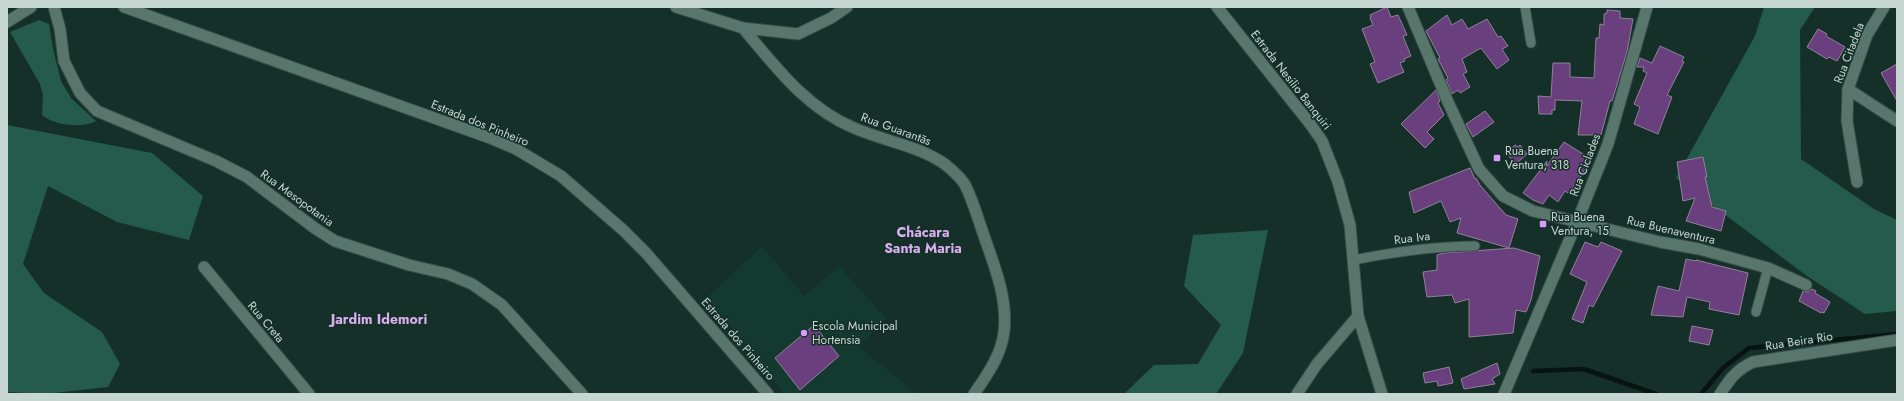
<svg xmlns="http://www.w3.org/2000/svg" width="1904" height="401" font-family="Jost,sans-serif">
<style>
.built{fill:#143a2f}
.green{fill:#245b4c}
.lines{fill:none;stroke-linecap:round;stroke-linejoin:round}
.stream{stroke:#071410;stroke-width:4.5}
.building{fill:#69407d;stroke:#908198}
.service-casing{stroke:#374d46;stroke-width:11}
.minor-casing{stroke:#374d46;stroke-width:13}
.tertiary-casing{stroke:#374d46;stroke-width:13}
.service{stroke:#58766c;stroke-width:9}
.minor{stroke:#58766c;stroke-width:11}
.tertiary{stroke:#58766c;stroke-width:11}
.poi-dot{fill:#d99af7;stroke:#143028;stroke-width:1.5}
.labels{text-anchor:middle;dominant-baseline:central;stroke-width:3;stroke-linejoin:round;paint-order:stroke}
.street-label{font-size:12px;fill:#c6d6d0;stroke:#143028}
.poi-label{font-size:12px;fill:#c6d6d0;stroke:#143028;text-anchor:start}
.quarter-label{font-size:14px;font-weight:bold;fill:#daaff0;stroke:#143028}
</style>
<rect width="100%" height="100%" fill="#143028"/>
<!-- built -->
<polygon class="built" points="762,246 804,296 839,266 886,318 859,347 917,394 785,394 707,297"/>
<!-- green -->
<g class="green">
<polygon points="1764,7 1815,7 1800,30 1801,159 1874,209 1897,220 1897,311 1865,314 1807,276 1676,178 1755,36"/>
<path d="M39 20 49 24 53 49 61 81 71 98 96 121C82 129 53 125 42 115L43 95 40 84 10 32Z"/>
<polygon points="7,125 152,153 203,196 189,240 117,222 48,186 23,264 44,293 102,332 120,364 108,387 45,394 7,392"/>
<polygon points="1268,230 1243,353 1216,394 1124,394 1154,365 1198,364 1221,325 1184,286 1193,235"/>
</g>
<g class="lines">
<!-- stream -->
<g class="stream">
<polyline points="1533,371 1584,369 1656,394"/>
<polyline points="1701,394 1723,368 1749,348 1897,334"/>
</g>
</g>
<!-- building -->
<g class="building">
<polygon points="1387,7 1391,17 1398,15 1407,35 1403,36 1411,56 1404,59 1405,61 1400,63 1404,72 1378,83 1370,64 1375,62 1362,29 1373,25 1370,18 1371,17 1370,15"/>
<polygon points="1607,10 1620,11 1620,18 1633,19 1627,52 1612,101 1610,101 1601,135 1578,135 1582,101 1555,100 1555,110 1552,110 1552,114 1539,114 1538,96 1551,97 1553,63 1570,63 1570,77 1594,78 1596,38 1599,38 1600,24 1604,25 1604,14 1607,13"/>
<polygon points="1447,15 1452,25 1462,19 1468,29 1487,19 1498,37 1501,36 1508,46 1502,49 1509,60 1497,69 1481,48 1462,59 1467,72 1463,74 1470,87 1460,93 1458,90 1452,94 1446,80 1448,78 1438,59 1440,58 1426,31"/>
<polygon points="1818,29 1827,34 1826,36 1845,47 1837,61 1829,57 1827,59 1807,47"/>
<polygon points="1660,46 1684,57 1682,61 1684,62 1667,95 1672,97 1658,134 1634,124 1640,107 1634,104 1647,73 1643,71 1644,67 1637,67 1640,58 1652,63"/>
<polygon points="1897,64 1897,101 1881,73"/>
<polygon points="1436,90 1440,101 1438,103 1444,115 1427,132 1434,139 1425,148 1401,124"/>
<polygon points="1485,111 1494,122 1473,137 1466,124"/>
<polygon points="1564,142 1591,159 1577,183 1568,193 1565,191 1558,202 1549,195 1543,204 1533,200 1523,193 1547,161 1546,167"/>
<polygon points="1515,145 1518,147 1520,145 1527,154 1516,164 1506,153"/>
<polygon points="1703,157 1707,177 1705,177 1712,207 1726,211 1721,231 1686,221 1695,198 1683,201 1677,162"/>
<polygon points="1470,168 1475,179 1476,178 1480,185 1506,215 1518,219 1509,248 1457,233 1461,218 1450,222 1441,201 1414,213 1409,192"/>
<polygon points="1585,242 1598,247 1601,242 1622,251 1593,307 1589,305 1583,323 1572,319 1587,282 1570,274"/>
<polygon points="1514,248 1540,256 1531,300 1526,312 1516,310 1513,333 1469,337 1469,299 1455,303 1452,295 1427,297 1423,272 1437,270 1437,255 1444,253"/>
<polygon points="1686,259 1696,261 1696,260 1748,273 1739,315 1709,309 1710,302 1687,297 1683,317 1651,315 1658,286 1679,291"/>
<polygon points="1812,289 1816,291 1815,293 1830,302 1824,313 1821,312 1821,313 1799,301 1803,291 1807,292"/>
<polygon points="814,325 839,356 800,390 775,358"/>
<polygon points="1692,326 1713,330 1709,345 1689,341"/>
<polygon points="1497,363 1500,374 1492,379 1495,384 1464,389 1461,379"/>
<polygon points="1449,367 1453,383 1438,386 1437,381 1425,383 1423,373"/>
</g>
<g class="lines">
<defs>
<g id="service">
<polyline points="1525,7 1531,43"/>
<path d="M1353 260C1394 252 1434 246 1475 246"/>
<polyline points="1756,312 1768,268"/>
</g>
<g id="minor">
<polyline points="54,7 60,29 64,61 80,93 97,111 216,161 247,177 316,229 335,241 409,265 448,274 472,284 502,305 582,394"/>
<polyline points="124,7 490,138 516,149 561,176 623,230 646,253 768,394"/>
<polyline points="1408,7 1448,102 1479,169 1503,196 1533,211 1660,242 1699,249 1768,268 1806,285"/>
<polyline points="7,22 31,7"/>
<path d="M743 28C775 66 806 108 854 128 884 141 920 146 946 165 953 171 963 179 966 187 973 201 977 216 982 230 993 263 1008 296 1004 332 1001 356 987 375 974 394"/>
<polyline points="1848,89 1897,121"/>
<polyline points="1857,182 1847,121 1848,89 1867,35 1884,7"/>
<polyline points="204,267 309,394"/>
<polyline points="1297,394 1317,364 1358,316"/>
<polyline points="1504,394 1577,222 1608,144 1647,7"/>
<path d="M1720 394C1730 379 1736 370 1753 362L1897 340"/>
</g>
<g id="tertiary">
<polyline points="676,7 743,28 798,34 831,18 847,7"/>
<polyline points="1217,7 1311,125 1322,141 1338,182 1350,225 1358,316 1382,394"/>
</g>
</defs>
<!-- service casing -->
<use href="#service" class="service-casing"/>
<!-- minor casing -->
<use href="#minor" class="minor-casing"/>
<!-- tertiary casing -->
<use href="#tertiary" class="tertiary-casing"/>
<!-- service -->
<use href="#service" class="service"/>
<!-- minor -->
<use href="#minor" class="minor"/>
<!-- tertiary -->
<use href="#tertiary" class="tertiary"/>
</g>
<!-- markers -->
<g class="poi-dot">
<rect x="1493" y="154" width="8" height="8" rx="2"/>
<rect x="1539" y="220" width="8" height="8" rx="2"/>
<circle cx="804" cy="333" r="4"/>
</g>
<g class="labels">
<!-- street labels -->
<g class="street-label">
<text transform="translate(1849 53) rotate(-69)">Rua Citadela</text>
<text transform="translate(1291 80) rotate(52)">Estrada Nesilio Banquiri</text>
<text transform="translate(480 123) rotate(22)">Estrada dos Pinheiro</text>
<text transform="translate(896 129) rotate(20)">Rua Guarantãs</text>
<text transform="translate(1585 165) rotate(-69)">Rua Ciclades</text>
<text transform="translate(297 198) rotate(36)">Rua Mesopotania</text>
<text transform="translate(1671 230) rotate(13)">Rua Buenaventura</text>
<text transform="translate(1412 238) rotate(-7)">Rua Iva</text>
<text transform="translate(266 322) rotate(50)">Rua Creta</text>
<text transform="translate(738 339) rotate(49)">Estrada dos Pinheiro</text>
<text transform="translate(1799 341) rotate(-9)">Rua Beira Rio</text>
</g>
<!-- poi labels -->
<g class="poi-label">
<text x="1505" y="151">Rua Buena<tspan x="1505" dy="14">Ventura, 318</tspan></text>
<text x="1551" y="217">Rua Buena<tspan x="1551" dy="14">Ventura, 15</tspan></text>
<text x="812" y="326">Escola Municipal<tspan x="812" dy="14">Hortensia</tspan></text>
</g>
<!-- quarter labels -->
<g class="quarter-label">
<text x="923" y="232">Chácara<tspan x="923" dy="16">Santa Maria</tspan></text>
<text x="379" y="319">Jardim Idemori</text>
</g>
</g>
<!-- border -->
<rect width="1904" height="401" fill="none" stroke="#c6d6d0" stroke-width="16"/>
</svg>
